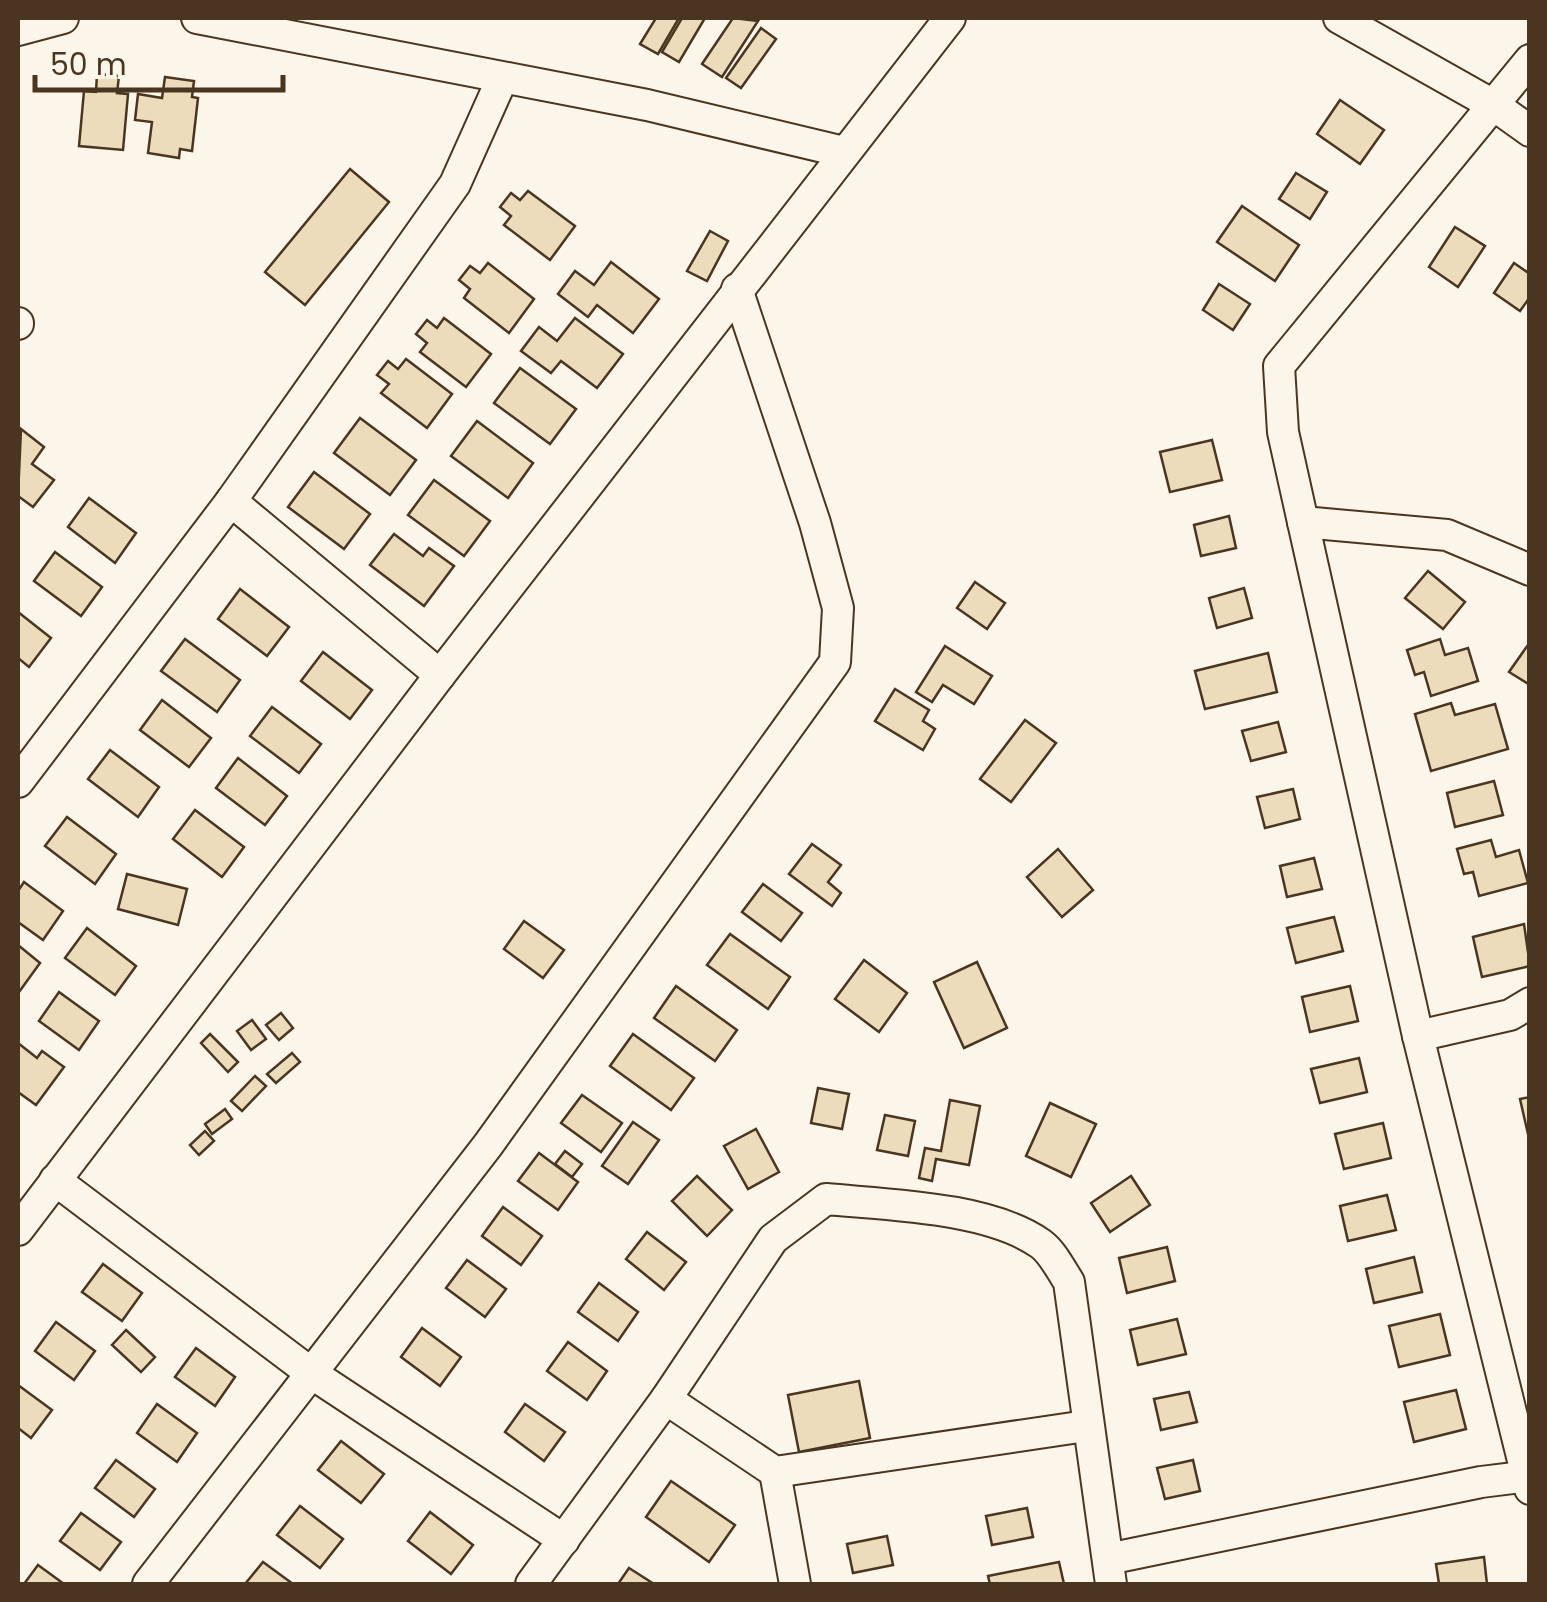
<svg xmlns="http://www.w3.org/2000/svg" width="1547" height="1602" font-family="Poppins,sans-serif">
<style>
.building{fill:#ecdcbc;stroke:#4a3520;stroke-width:2.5}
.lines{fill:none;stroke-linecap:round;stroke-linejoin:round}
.minor-casing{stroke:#4a3520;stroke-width:34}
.minor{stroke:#fbf6e9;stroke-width:30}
</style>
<rect width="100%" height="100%" fill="#fbf6e9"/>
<!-- building -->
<g class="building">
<polygon points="656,18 679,18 658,54 640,44"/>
<polygon points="682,18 705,18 679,62 662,52"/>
<polygon points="733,18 758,21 722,77 702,64"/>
<polygon points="761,28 776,39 741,88 726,78"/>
<polygon points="97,74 119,76 117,93 128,94 123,150 79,146 84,91 96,92"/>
<polygon points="165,77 194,81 192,97 198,98 192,151 180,149 179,158 148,153 152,122 135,120 138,94 162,98"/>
<polygon points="1340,100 1384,130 1360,164 1317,134"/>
<polygon points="350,169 389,202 305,305 265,272"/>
<polygon points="1296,173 1327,192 1310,219 1279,199"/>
<polygon points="528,191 575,226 550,260 504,225 511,216 500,207 511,193 520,200"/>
<polygon points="1242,206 1299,245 1275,281 1217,242"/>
<polygon points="1455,227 1485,246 1458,287 1429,267"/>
<polygon points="710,231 728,241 707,281 687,271"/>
<polygon points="611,262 659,299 633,333 597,305 588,317 558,294 575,271 594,285"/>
<polygon points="488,263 534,299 509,333 464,298 470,289 459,280 470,266 480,273"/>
<polygon points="1514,263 1530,274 1530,297 1520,311 1494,293"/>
<polygon points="1219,284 1250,304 1233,330 1203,310"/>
<polygon points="444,318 491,354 466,387 420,352 427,343 416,334 427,320 437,328"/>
<polygon points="575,318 623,354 597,388 561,361 551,373 521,351 539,327 557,341"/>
<polygon points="406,359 452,394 427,428 381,393 389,384 377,375 388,361 398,369"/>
<polygon points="520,368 576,409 550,444 494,403"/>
<polygon points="360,418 416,460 390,495 334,453"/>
<polygon points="477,421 533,463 508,498 451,456"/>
<polygon points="21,429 44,447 32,464 54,480 33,507 18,496"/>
<polygon points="1212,440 1222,480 1170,492 1160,452"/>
<polygon points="314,472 370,514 344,549 288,507"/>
<polygon points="434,480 490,521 464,556 408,515"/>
<polygon points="89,498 136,533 115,563 68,527"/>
<polygon points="1229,516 1236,548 1201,556 1194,525"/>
<polygon points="394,534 423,556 429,548 454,566 424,606 370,565"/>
<polygon points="55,552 102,587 81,616 34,581"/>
<polygon points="1428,571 1465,602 1443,629 1405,598"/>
<polygon points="975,582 1005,603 987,629 957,608"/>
<polygon points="1244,588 1252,618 1217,628 1209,598"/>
<polygon points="240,589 289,627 267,656 218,619"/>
<polygon points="18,612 51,638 29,667 18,658"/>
<polygon points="185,639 240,680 217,712 161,671"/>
<polygon points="1440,639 1445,655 1468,648 1478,681 1431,696 1424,672 1415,675 1407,650"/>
<polygon points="1530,642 1530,685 1509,672"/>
<polygon points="945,646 992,676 974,704 943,685 932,702 916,692"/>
<polygon points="323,652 372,690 350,719 301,681"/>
<polygon points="1268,653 1277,692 1205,709 1195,671"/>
<polygon points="895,689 929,710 923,721 935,729 923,750 875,721"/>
<polygon points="162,700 211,738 189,767 140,730"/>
<polygon points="1451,703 1455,715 1495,704 1508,749 1431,771 1415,714"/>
<polygon points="272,707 321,744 299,773 250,736"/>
<polygon points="1025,720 1056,743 1011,802 980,779"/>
<polygon points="1278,722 1286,752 1251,761 1242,731"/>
<polygon points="110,750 159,787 138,817 88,779"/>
<polygon points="238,758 287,796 265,825 216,788"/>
<polygon points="1494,781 1503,815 1455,827 1447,793"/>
<polygon points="1293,789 1300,819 1265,828 1257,797"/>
<polygon points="195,810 244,847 222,877 173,839"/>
<polygon points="67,817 116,854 95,884 45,846"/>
<polygon points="1491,840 1496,857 1519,850 1528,883 1479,896 1473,872 1464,874 1457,849"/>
<polygon points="812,844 841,865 828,882 841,893 832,906 789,874"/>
<polygon points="1058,849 1093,890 1062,917 1027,877"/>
<polygon points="1314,858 1322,889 1287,897 1280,866"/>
<polygon points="127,874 187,889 178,925 118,909"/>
<polygon points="24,882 63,911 43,940 18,922 18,891"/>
<polygon points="763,884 802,913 781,941 742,912"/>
<polygon points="1334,917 1343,951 1296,963 1287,928"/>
<polygon points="524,921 564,950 543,978 504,949"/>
<polygon points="1524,924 1530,966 1482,977 1473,937"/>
<polygon points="87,928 136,966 115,995 65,958"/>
<polygon points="730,934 790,977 768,1009 707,965"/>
<polygon points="18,945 40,963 19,992 18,991"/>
<polygon points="864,960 907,993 879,1032 835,999"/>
<polygon points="977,962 1007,1028 964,1048 934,982"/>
<polygon points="676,986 737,1030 715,1061 654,1018"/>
<polygon points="1350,986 1358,1021 1310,1032 1302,997"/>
<polygon points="59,992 99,1021 79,1050 39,1021"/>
<polygon points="281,1013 293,1028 279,1040 266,1025"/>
<polygon points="252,1020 266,1039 251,1050 237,1031"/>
<polygon points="210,1034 238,1062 228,1072 201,1043"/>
<polygon points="633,1034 694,1078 671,1110 610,1066"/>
<polygon points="18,1043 37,1058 42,1051 64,1067 36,1105 18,1092"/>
<polygon points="292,1053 300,1062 276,1083 267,1074"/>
<polygon points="1359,1058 1367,1092 1320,1103 1311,1069"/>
<polygon points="255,1076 266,1086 242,1111 231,1101"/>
<polygon points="818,1088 849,1094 842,1129 811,1123"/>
<polygon points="582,1095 622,1123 601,1152 561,1123"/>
<polygon points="1530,1097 1530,1134 1528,1134 1520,1099"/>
<polygon points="950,1100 980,1106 969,1165 936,1159 932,1181 919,1178 925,1148 941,1151"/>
<polygon points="1050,1103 1096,1124 1071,1177 1026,1156"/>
<polygon points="225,1109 232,1119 212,1134 205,1124"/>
<polygon points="885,1115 915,1121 908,1156 877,1150"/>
<polygon points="633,1122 659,1140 628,1184 602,1166"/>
<polygon points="1383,1123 1391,1158 1344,1169 1335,1134"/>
<polygon points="756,1129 779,1172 748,1189 724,1146"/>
<polygon points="205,1131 214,1141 199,1155 190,1145"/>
<polygon points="565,1151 582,1164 572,1177 555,1164"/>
<polygon points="539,1153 578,1182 558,1210 518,1181"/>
<polygon points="697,1176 732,1210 707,1236 672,1201"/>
<polygon points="1131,1176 1150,1205 1110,1232 1091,1203"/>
<polygon points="1387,1195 1396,1230 1348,1241 1340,1206"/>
<polygon points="503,1207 542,1236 521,1265 482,1236"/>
<polygon points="647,1232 686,1262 664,1290 626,1259"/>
<polygon points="1167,1247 1175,1281 1127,1293 1119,1258"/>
<polygon points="1414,1257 1422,1292 1374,1303 1366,1269"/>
<polygon points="467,1260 506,1289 485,1317 446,1288"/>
<polygon points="103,1264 142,1293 122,1321 82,1292"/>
<polygon points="599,1283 638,1312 618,1341 578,1312"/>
<polygon points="1440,1314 1450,1355 1399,1367 1389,1326"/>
<polygon points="1177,1319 1186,1354 1138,1365 1130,1330"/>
<polygon points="56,1322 95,1351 74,1380 35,1351"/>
<polygon points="422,1328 461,1357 440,1386 401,1357"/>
<polygon points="126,1330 155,1357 141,1372 112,1345"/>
<polygon points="568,1342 607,1371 587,1400 547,1371"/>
<polygon points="196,1348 235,1377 215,1406 175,1377"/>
<polygon points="859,1381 870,1438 799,1452 788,1395"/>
<polygon points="18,1385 52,1410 31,1438 18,1428"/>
<polygon points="1456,1390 1466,1429 1414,1442 1404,1402"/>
<polygon points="1189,1392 1197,1422 1161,1430 1154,1399"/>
<polygon points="157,1404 197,1433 177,1462 137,1433"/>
<polygon points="525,1404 565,1432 544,1461 505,1432"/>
<polygon points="341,1441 384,1474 361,1503 318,1470"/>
<polygon points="116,1460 155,1489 134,1517 95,1488"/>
<polygon points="1193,1460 1200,1491 1165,1499 1157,1468"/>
<polygon points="671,1481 735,1525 709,1562 646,1517"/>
<polygon points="300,1506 343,1539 320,1568 277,1535"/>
<polygon points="1027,1508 1033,1537 992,1545 986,1516"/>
<polygon points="430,1512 473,1545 451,1574 408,1541"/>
<polygon points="81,1513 121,1542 100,1570 60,1541"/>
<polygon points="887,1536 893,1565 853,1573 847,1544"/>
<polygon points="1484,1557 1487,1584 1439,1584 1436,1564"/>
<polygon points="263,1562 293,1584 245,1584"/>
<polygon points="1059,1562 1064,1584 990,1584 988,1576"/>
<polygon points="38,1565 64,1584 24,1584"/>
<polygon points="629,1568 654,1584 618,1584"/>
</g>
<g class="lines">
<defs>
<g id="minor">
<polyline points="197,18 647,105 844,152"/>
<polyline points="1339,18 1495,106 1530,131"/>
<polyline points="18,30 63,18"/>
<polyline points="1530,60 1279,366 1283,432 1303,522 1418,1036 1530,1489"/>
<polyline points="18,324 18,323"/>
<polyline points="231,501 440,675"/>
<polyline points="1303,522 1447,535 1530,570"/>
<polyline points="18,782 231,501 455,184 502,79"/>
<polyline points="1418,1036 1510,1015 1530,1003"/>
<polyline points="55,1180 311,1373 564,1540"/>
<polyline points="18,1230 440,675 950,18"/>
<path d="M666 1399 773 1239 826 1199C889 1205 989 1207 1041 1244 1053 1253 1061 1270 1069 1282L1111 1584"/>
<polyline points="775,1472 795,1584"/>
<polyline points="1108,1559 1481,1482 1530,1476"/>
<polyline points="148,1584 488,1145 835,662 838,608 815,523 737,289"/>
<polyline points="531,1584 666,1399 775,1472 1086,1426"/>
</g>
</defs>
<!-- minor casing -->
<use href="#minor" class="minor-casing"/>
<!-- minor -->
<use href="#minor" class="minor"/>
</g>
<!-- border -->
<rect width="1547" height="1602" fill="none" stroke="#4a3520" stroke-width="40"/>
<!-- scale -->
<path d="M35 75v15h248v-15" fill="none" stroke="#4a3520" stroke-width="5"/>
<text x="50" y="75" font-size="30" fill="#4a3520" stroke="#fbf6e9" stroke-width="8" paint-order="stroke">50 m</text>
</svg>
